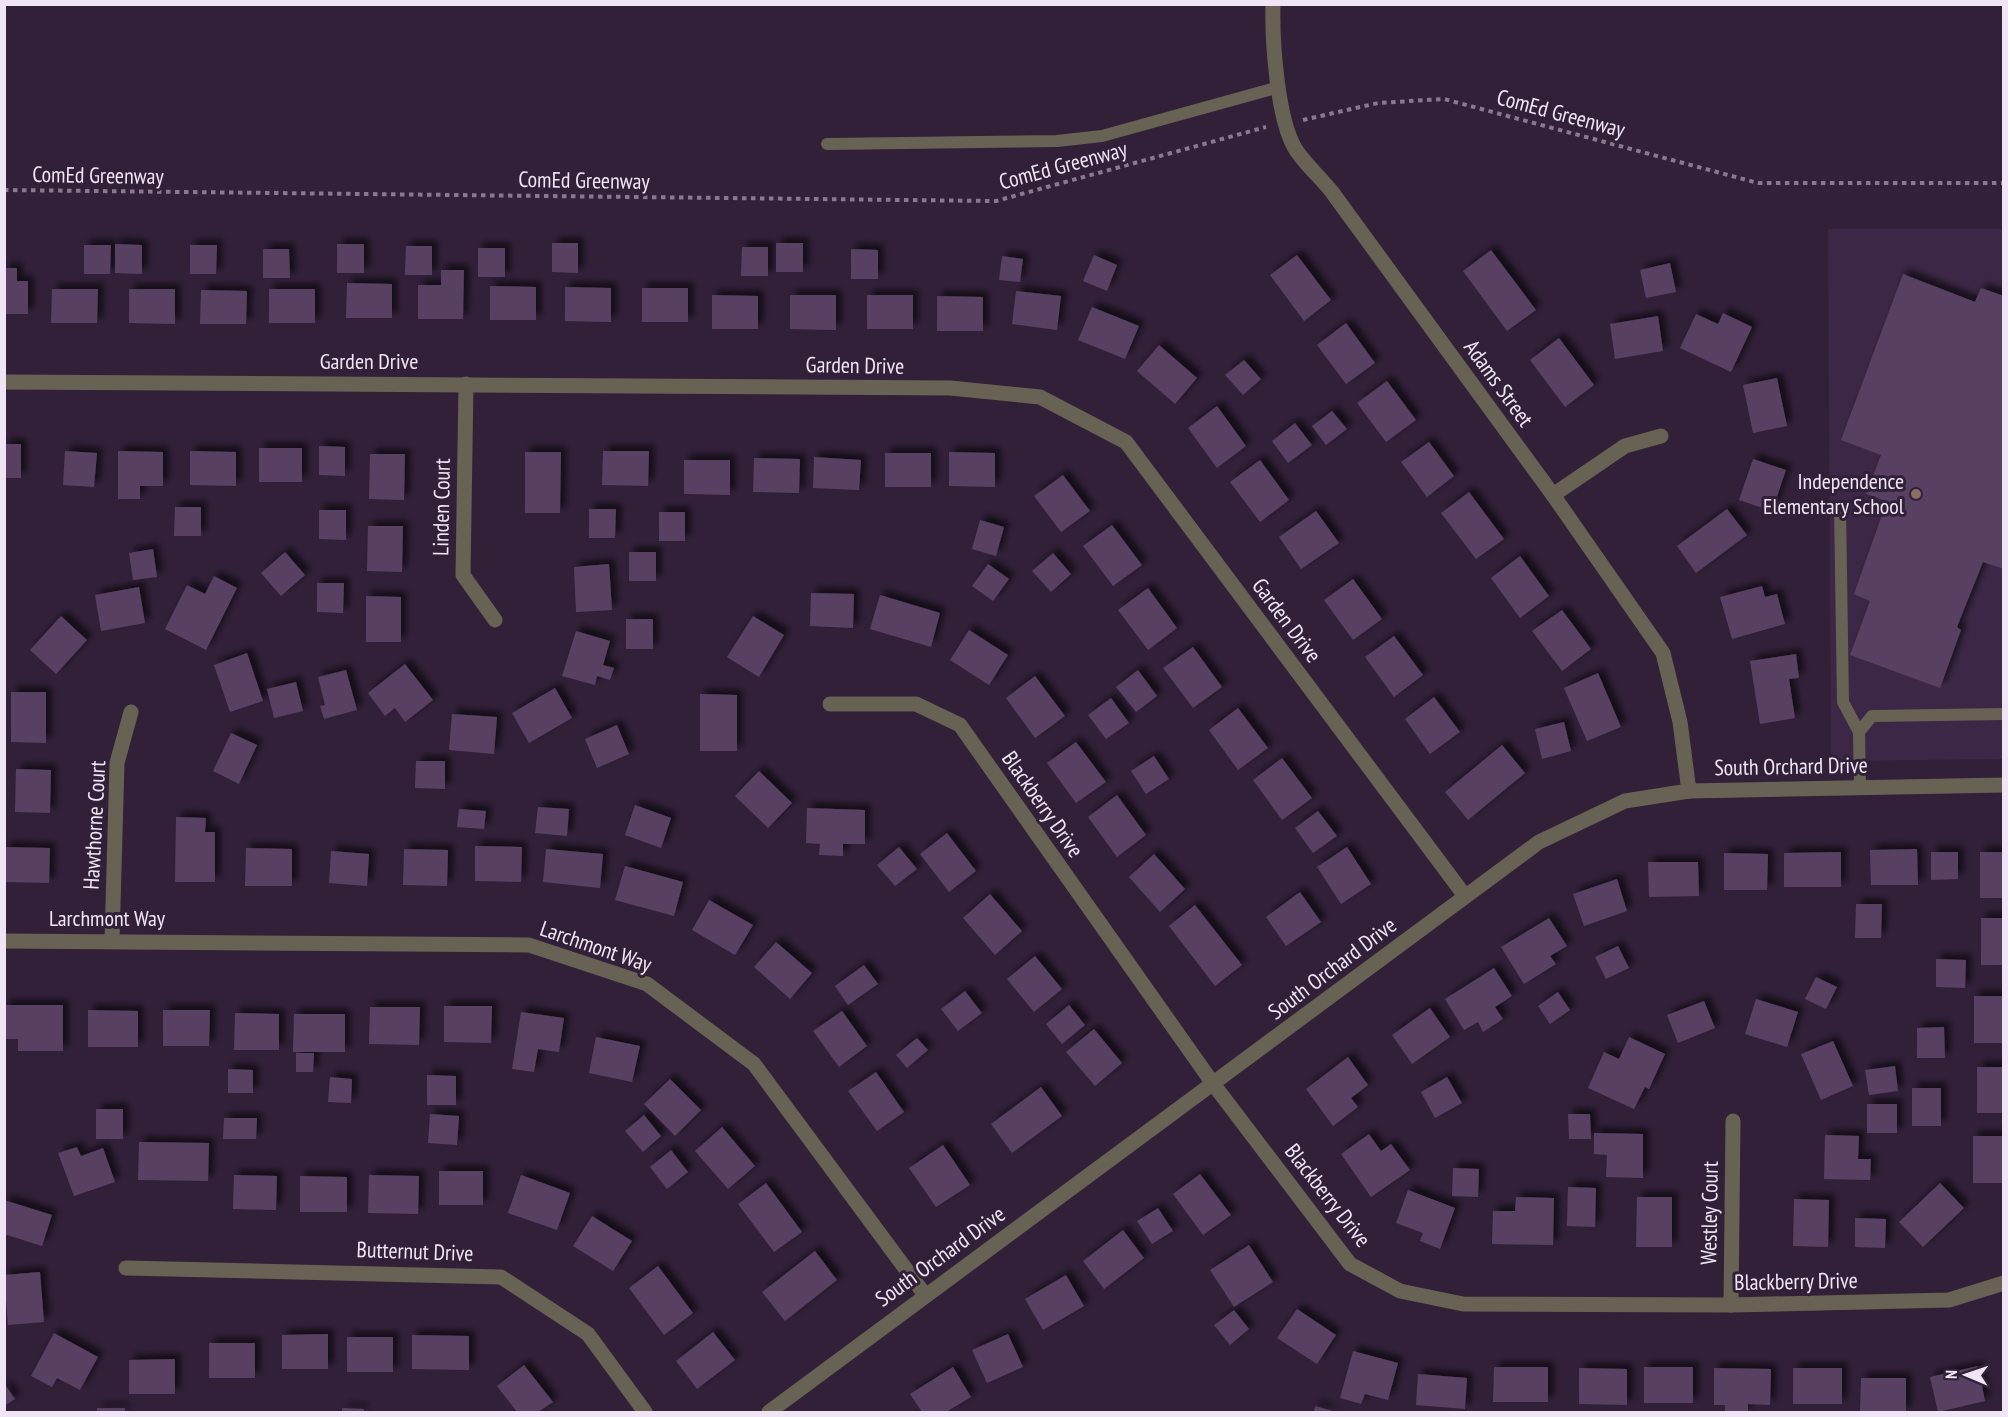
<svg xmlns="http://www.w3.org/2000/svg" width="2008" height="1417" font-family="'PT Sans Narrow',sans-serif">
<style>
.built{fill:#3d2746}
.building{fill:#584062;filter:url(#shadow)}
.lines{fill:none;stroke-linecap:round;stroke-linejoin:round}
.path{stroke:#88798e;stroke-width:4;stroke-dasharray:4.5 4.5;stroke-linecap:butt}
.lane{stroke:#686254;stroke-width:12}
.street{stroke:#686254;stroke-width:15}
.education-dot{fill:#8d6e63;stroke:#322039;stroke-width:2}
.labels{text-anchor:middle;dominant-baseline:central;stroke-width:6;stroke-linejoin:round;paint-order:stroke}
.street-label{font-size:22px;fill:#f0e5f5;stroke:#322039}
.poi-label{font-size:22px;fill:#f0e5f5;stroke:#322039;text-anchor:end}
</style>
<defs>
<filter id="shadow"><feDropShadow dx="5.5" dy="-5.5" stdDeviation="3" flood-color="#0009"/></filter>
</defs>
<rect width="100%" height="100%" fill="#322039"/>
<!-- built -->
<polygon class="built" points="1828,229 2003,229 2003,759 1831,761"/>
<!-- building -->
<g class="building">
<polygon points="552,243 578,243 578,273 552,272"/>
<rect x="776" y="243" width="27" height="29"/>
<polygon points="115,244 142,245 142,274 115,273"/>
<rect x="337" y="244" width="27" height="29"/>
<polygon points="84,245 111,245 110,274 84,274"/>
<polygon points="190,245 217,245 216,274 190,274"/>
<polygon points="406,246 432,246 432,275 405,275"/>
<polygon points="742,247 768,247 768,276 741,276"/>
<rect x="478" y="248" width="27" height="29"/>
<polygon points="263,249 289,249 290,278 263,278"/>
<polygon points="851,249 878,250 878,279 851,279"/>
<polygon points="1491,250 1536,310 1507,331 1463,271"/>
<polygon points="1094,255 1117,265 1107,291 1083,281"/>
<polygon points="1297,255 1331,300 1304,321 1270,275"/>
<polygon points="1002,256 1023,259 1020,282 999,280"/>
<polygon points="1670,263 1676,292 1646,298 1640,270"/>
<polygon points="4,268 17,268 17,281 28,281 28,314 4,314"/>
<polygon points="441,270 464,270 463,319 418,319 418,285 441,285"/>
<polygon points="1903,274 1975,302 1981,288 2004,296 2004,569 1983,562 1957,627 1961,630 1940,688 1850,655 1870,601 1854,594 1887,501 1866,494 1881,455 1841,440"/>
<polygon points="347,283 392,284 392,318 346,318"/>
<polygon points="490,286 536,287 536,320 490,320"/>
<polygon points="565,287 611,288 611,322 565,321"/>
<rect x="642" y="288" width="46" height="34"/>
<polygon points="52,289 98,289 97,323 51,323"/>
<polygon points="129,289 175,289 175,324 129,323"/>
<rect x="269" y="289" width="46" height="34"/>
<polygon points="201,290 247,291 246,324 200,324"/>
<polygon points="1016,291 1061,296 1057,330 1012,324"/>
<polygon points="712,295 758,296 758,329 712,329"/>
<polygon points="790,295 836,295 836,330 790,329"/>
<rect x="867" y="295" width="46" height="34"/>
<polygon points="937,296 983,297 983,331 937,331"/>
<polygon points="1092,307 1139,326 1125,359 1078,340"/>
<polygon points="1723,313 1752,327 1731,372 1680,348 1696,314 1718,324"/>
<polygon points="1658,316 1663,351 1615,359 1610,324"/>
<polygon points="1346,323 1375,363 1346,384 1317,345"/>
<polygon points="1559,338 1594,385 1565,407 1530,360"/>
<polygon points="1159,345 1197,378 1175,404 1137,371"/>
<polygon points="1244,360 1261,379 1243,395 1225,375"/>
<polygon points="1777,378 1787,426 1753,433 1743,385"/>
<polygon points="1387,381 1416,420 1386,442 1357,403"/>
<polygon points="1217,406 1246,446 1217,468 1188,428"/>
<polygon points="1332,411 1347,429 1326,445 1312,426"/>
<polygon points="1295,423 1312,445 1288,463 1272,441"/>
<polygon points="1429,442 1454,476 1427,497 1401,462"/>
<rect x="4" y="444" width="17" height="34"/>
<polygon points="319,446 345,447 345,476 319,475"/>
<rect x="259" y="448" width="43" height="34"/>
<polygon points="65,451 97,453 94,487 63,485"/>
<polygon points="118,451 163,452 163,486 140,486 140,499 118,499"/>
<polygon points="190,451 236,452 236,486 190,485"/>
<polygon points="603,451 649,451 648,486 602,485"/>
<polygon points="525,452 561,452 560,513 525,513"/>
<polygon points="949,452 995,453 995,487 949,486"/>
<rect x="885" y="453" width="46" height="34"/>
<polygon points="370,454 405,454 404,500 369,499"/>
<polygon points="814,457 861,460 859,490 813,488"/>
<polygon points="754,458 800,459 799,493 753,492"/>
<polygon points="1753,459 1786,470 1772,511 1739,500"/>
<polygon points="684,460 730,460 730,495 684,494"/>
<polygon points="1260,460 1289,500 1260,522 1230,482"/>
<polygon points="1063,475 1090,511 1061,532 1034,496"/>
<polygon points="1469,492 1504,539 1476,559 1441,513"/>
<polygon points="175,507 201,507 201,536 174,536"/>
<polygon points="589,509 616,509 615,538 589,538"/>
<polygon points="1727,509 1747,535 1696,573 1677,546"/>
<polygon points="319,510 346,510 346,540 319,539"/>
<polygon points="1316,511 1339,543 1301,569 1279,537"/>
<rect x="659" y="512" width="26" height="29"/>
<polygon points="980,520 1004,527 996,556 972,549"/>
<polygon points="1112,525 1142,565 1113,586 1083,546"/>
<polygon points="368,526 403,526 402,572 367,571"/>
<polygon points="153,549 157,577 133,580 129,553"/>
<polygon points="285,552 305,575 281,596 261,573"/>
<rect x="629" y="552" width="27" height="29"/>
<polygon points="1053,553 1071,574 1051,592 1032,571"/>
<polygon points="1520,556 1549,596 1520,618 1491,578"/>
<polygon points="609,564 612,610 576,612 574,567"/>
<polygon points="988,564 1009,579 993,601 972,586"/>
<polygon points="214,576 237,588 206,650 165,629 187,585 205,594"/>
<polygon points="1353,579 1382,619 1353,640 1324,600"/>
<polygon points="317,583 344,583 343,613 317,612"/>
<polygon points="1762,586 1765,597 1777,594 1785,624 1732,639 1720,597"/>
<polygon points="139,587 145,623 101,631 95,595"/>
<polygon points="1148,588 1177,628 1148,650 1118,610"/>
<polygon points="811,593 854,594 853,628 810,626"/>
<polygon points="880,595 940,613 931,647 870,629"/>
<polygon points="366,596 401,597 401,642 366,642"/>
<polygon points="1562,610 1591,649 1562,671 1532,631"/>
<polygon points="61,616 87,640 56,674 30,650"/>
<polygon points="753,616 784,635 759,677 727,657"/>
<rect x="626" y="619" width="27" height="30"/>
<polygon points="969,630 1008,655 989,685 950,660"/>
<polygon points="576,631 610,641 603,665 614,668 610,680 597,676 595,685 562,676"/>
<polygon points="1394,636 1423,675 1394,697 1365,657"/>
<polygon points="1193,647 1222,687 1193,708 1163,668"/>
<polygon points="247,653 263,701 230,712 214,665"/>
<polygon points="1796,654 1799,678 1789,679 1795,718 1760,724 1750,661"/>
<polygon points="405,664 433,700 405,722 395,708 385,716 368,693"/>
<polygon points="346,670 357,710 324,719 320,706 325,705 318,677"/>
<polygon points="1138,670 1157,696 1136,712 1116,687"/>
<polygon points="1598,673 1621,727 1587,741 1564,688"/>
<polygon points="1035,676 1065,716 1035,738 1006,698"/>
<polygon points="296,682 303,711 274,718 267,689"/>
<polygon points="555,688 572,718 529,743 512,713"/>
<polygon points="11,692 46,692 46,743 11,742"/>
<polygon points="700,694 737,695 737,751 700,751"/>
<polygon points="1434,697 1460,732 1430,754 1405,719"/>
<polygon points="1111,698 1129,723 1106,739 1088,715"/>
<polygon points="1238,708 1268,748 1238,770 1209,730"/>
<polygon points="452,714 497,717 494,754 449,750"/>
<polygon points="1564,722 1571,751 1542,759 1535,729"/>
<polygon points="617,725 629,754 597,768 585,739"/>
<polygon points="231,733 257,745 239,784 213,771"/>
<polygon points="1076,742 1106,782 1076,803 1047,763"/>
<polygon points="1502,745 1525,773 1468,820 1445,792"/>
<polygon points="1154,756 1169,779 1146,794 1131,771"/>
<polygon points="1282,758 1312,798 1282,820 1253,780"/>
<polygon points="416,761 445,761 445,789 415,788"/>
<polygon points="16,769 51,770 50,813 15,812"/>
<polygon points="759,771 792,803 768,828 735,796"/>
<polygon points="1117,795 1146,835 1117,857 1088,817"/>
<polygon points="635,805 671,818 661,848 625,835"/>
<polygon points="538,807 569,809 567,836 535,833"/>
<polygon points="807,808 865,810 865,844 843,844 843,856 819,855 820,844 806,843"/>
<polygon points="459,809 486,811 484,829 457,827"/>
<polygon points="1318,811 1337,836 1313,853 1295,828"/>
<polygon points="176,817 206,818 205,832 215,832 215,882 175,882"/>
<polygon points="947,833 976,871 949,892 920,854"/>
<polygon points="475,846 522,847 521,882 475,881"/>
<polygon points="4,847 50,848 49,883 4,882"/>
<polygon points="899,847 917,869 895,886 877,865"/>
<polygon points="1347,847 1371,884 1341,904 1317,867"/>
<polygon points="246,848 292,849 292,886 245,886"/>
<polygon points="404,849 448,850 447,886 403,885"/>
<polygon points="546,849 603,854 600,888 543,882"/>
<polygon points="1917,849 1918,885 1871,885 1870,850"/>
<polygon points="331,851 369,854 367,886 329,883"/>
<polygon points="1841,852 1841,887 1784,887 1784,853"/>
<polygon points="1931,852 1958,852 1958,879 1931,880"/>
<rect x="1980" y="852" width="24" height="46"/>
<polygon points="1724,853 1768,854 1767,890 1724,890"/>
<polygon points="1154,854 1185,889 1160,912 1129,877"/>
<polygon points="1648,862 1698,862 1699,896 1649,897"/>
<polygon points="625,866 683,882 674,916 615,900"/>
<polygon points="1617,879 1627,911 1584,926 1573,894"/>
<polygon points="1300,892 1321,922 1286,946 1266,917"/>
<polygon points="990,894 1022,931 995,955 963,918"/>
<polygon points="709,900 753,925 735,955 692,930"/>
<polygon points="1856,904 1882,904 1881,938 1855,938"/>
<polygon points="1195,905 1242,965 1215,986 1169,926"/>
<polygon points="1549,918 1567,946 1550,956 1556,964 1524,984 1501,947"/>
<rect x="1981" y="918" width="23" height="47"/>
<polygon points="776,942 812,973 790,999 754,967"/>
<polygon points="1618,946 1629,968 1606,979 1595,957"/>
<polygon points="1035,956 1062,989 1034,1012 1007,979"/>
<polygon points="1936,959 1966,960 1965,988 1936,987"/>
<polygon points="864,965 878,984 848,1005 835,986"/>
<polygon points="1494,968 1512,996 1495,1007 1503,1019 1483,1032 1478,1022 1464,1030 1445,999"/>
<polygon points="1816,977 1837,987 1826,1009 1805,999"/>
<polygon points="965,991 982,1013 958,1031 941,1009"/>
<polygon points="1558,992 1570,1010 1550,1024 1538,1006"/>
<rect x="1974" y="996" width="30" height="47"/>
<polygon points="1756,999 1798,1012 1787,1047 1745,1034"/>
<polygon points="1704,1001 1715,1028 1678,1043 1667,1015"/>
<polygon points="4,1005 63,1005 63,1051 18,1051 18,1039 4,1039"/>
<polygon points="1069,1005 1085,1025 1062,1044 1046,1024"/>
<polygon points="444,1006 492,1006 491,1043 444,1042"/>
<polygon points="370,1007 420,1007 419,1045 369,1044"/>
<polygon points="1430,1008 1450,1037 1412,1064 1392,1035"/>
<polygon points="88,1010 138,1011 138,1047 88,1047"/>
<polygon points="163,1010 210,1010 209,1046 163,1046"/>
<polygon points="842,1011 867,1046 839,1067 813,1031"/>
<polygon points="521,1012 564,1018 559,1052 538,1049 534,1072 512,1069"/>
<polygon points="235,1013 279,1014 279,1050 234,1050"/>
<polygon points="294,1014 345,1014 345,1052 293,1052"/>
<polygon points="1944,1027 1945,1058 1917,1058 1917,1028"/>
<polygon points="1094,1029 1122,1063 1095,1086 1066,1052"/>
<polygon points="596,1037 640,1046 632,1082 589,1073"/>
<polygon points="1629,1037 1665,1054 1649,1089 1645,1087 1634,1109 1588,1088 1604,1052 1619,1059"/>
<polygon points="917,1038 928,1050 907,1068 896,1055"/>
<polygon points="1833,1041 1853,1086 1821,1100 1801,1054"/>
<polygon points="296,1053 314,1053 313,1072 296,1072"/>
<polygon points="1348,1057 1368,1085 1351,1098 1358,1107 1333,1126 1306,1089"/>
<polygon points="1895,1066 1898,1091 1869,1095 1865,1070"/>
<rect x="1977" y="1067" width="27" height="46"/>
<polygon points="228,1069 253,1070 253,1093 228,1093"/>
<polygon points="876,1072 904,1112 877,1131 848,1091"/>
<polygon points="427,1075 456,1076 456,1105 427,1105"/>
<polygon points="330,1077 352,1079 351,1103 328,1102"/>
<polygon points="1447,1077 1462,1103 1435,1118 1421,1092"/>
<polygon points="670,1079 701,1110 675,1136 644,1104"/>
<polygon points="1041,1087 1062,1116 1012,1153 991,1124"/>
<rect x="1912" y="1088" width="29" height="38"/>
<rect x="1867" y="1104" width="30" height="29"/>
<rect x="96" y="1109" width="27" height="30"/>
<polygon points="430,1114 459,1116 457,1145 428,1143"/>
<polygon points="1568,1114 1590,1114 1591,1139 1569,1139"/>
<polygon points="644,1115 661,1136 643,1152 625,1131"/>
<polygon points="224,1118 257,1118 256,1139 223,1139"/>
<polygon points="722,1127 755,1166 728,1189 695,1151"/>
<polygon points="1594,1133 1643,1134 1643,1178 1606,1177 1607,1155 1594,1154"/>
<polygon points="1369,1134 1381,1151 1391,1144 1410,1170 1371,1197 1341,1154"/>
<polygon points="1825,1135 1859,1136 1858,1159 1871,1159 1870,1180 1824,1179"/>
<rect x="1973" y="1136" width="31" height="47"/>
<polygon points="139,1142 209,1143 208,1181 138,1180"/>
<polygon points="943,1145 970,1185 936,1207 909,1168"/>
<polygon points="77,1147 81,1156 103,1148 115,1182 74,1196 58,1153"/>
<polygon points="671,1150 688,1172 667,1189 650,1167"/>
<polygon points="1453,1168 1479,1169 1478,1197 1452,1196"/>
<rect x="439" y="1171" width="44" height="34"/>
<polygon points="1200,1174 1231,1215 1203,1235 1173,1194"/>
<polygon points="234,1175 277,1176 276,1210 233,1209"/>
<polygon points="369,1175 419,1176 418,1214 368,1213"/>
<polygon points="521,1175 570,1193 557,1230 508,1213"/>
<polygon points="300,1176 347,1177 347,1212 300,1212"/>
<polygon points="766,1183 802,1232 774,1252 738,1204"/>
<polygon points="1940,1183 1964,1208 1923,1247 1899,1222"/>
<polygon points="1568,1187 1596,1188 1595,1227 1567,1226"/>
<polygon points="1408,1190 1455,1208 1440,1249 1420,1241 1423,1233 1396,1223"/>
<polygon points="1516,1197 1554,1198 1553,1245 1492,1244 1493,1211 1515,1211"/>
<polygon points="1637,1197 1672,1197 1672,1247 1636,1247"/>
<polygon points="1794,1199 1829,1200 1828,1247 1793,1246"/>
<polygon points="4,1200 52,1215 42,1246 4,1234"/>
<polygon points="1158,1208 1173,1231 1152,1244 1137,1221"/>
<polygon points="592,1216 632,1241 613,1271 573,1246"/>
<polygon points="1855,1218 1886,1219 1885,1248 1855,1247"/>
<polygon points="1123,1230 1144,1258 1104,1289 1083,1261"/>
<polygon points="1249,1245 1273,1282 1234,1307 1210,1270"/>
<polygon points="815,1251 837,1280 785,1321 762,1292"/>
<polygon points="658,1266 693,1313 664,1335 629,1288"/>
<polygon points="40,1272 44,1322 8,1325 4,1275"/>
<polygon points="1066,1275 1084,1306 1043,1330 1025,1299"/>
<polygon points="1297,1309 1336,1335 1317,1364 1277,1338"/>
<polygon points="1234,1310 1249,1329 1230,1345 1214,1325"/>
<polygon points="713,1332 735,1360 697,1389 676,1361"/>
<polygon points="54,1333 98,1357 80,1390 57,1378 52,1387 31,1376"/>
<polygon points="328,1334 328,1369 282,1369 282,1335"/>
<polygon points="1008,1334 1023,1367 987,1383 972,1350"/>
<polygon points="412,1335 469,1336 469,1370 412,1369"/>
<rect x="347" y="1337" width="46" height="35"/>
<rect x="209" y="1343" width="46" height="35"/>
<polygon points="1353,1351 1398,1363 1388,1400 1365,1394 1361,1404 1340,1398"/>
<polygon points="175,1359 175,1394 129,1394 129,1360"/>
<polygon points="524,1365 553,1402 538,1412 517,1412 497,1386"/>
<polygon points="1978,1366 1985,1401 1938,1412 1930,1377"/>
<polygon points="953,1367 971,1397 946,1412 922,1412 910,1394"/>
<polygon points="1494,1367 1548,1367 1548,1402 1493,1402"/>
<rect x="1644" y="1367" width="49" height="36"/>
<polygon points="1579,1368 1627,1369 1627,1405 1579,1404"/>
<polygon points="1714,1368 1771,1369 1770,1405 1748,1404 1748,1412 1725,1412 1725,1405 1714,1405"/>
<rect x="1793" y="1368" width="49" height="36"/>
<polygon points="1418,1374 1467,1378 1465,1409 1416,1405"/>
<polygon points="1861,1378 1906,1378 1906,1412 1860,1412"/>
<polygon points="4,1383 15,1399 4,1406"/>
<polygon points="1315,1406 1336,1412 1314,1412"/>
<rect x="97" y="1408" width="28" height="4"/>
<polygon points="342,1408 364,1409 364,1412 342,1412"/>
</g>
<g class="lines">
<!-- path -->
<g class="path">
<polyline points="1303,120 1378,103 1444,99 1758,183 2004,183"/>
<polyline points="4,190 996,201 1266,127"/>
</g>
<!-- lane -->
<g class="lane">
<polyline points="827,144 1057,141 1102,136 1279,87"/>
<polyline points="1840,506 1843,702 1859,732"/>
<polyline points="1860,788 1859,732 1872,716 2004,714"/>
</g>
<!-- street -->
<g class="street">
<path d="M1273 4C1272 40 1277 120 1296 150 1306 165 1321 178 1332 192L1553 495 1663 653 1680 722 1689 791"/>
<polyline points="4,382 950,388 1040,397 1126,442 1465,896"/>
<polyline points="466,384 463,575 495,620"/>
<polyline points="1553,495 1625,446 1661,436"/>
<polyline points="830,704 916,704 960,725 1214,1085 1350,1264 1400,1291 1463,1304 1731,1305 1949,1300 2004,1283"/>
<polyline points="112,940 117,763 131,712"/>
<polyline points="4,941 529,945 647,984 754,1064 925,1295"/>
<polyline points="126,1268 501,1277 588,1334 645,1412"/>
<polyline points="1731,1305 1733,1121"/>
<polyline points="769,1412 1539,842 1625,801 1689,791 2004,785"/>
</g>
</g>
<!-- markers -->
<circle class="education-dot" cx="1916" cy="494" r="6"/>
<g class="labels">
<!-- street labels -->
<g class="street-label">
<text transform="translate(1561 113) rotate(15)">ComEd Greenway</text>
<text transform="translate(1063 165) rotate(-15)">ComEd Greenway</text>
<text transform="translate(98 175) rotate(1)">ComEd Greenway</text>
<text transform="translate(584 180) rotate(1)">ComEd Greenway</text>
<text x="369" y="361">Garden Drive</text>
<text transform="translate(855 365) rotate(1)">Garden Drive</text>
<text transform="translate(1499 383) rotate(54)">Adams Street</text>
<text transform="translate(441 507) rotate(-89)">Linden Court</text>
<text transform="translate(1287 620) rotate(53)">Garden Drive</text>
<text transform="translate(1791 766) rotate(-1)">South Orchard Drive</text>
<text transform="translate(1043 804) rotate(55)">Blackberry Drive</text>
<text transform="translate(94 825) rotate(-87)">Hawthorne Court</text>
<text x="107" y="918">Larchmont Way</text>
<text transform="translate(596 946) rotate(19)">Larchmont Way</text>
<text transform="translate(1332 968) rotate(-37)">South Orchard Drive</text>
<text transform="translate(1328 1195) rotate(52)">Blackberry Drive</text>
<text transform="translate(1709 1213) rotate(-89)">Westley Court</text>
<text transform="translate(415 1251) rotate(2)">Butternut Drive</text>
<text transform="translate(940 1256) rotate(-36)">South Orchard Drive</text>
<text transform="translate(1796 1281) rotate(-1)">Blackberry Drive</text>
</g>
<!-- poi labels -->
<g class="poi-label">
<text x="1904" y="481">Independence<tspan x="1904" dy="25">Elementary School</tspan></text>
</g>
</g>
<!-- border -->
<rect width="2008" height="1417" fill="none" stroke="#f0e5f5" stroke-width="12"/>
<!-- north arrow -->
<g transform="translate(1966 1375) rotate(272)" stroke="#322039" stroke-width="4.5" paint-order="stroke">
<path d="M0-4.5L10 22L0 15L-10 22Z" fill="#f0e5f5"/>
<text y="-9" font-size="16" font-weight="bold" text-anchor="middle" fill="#f0e5f5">N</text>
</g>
</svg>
